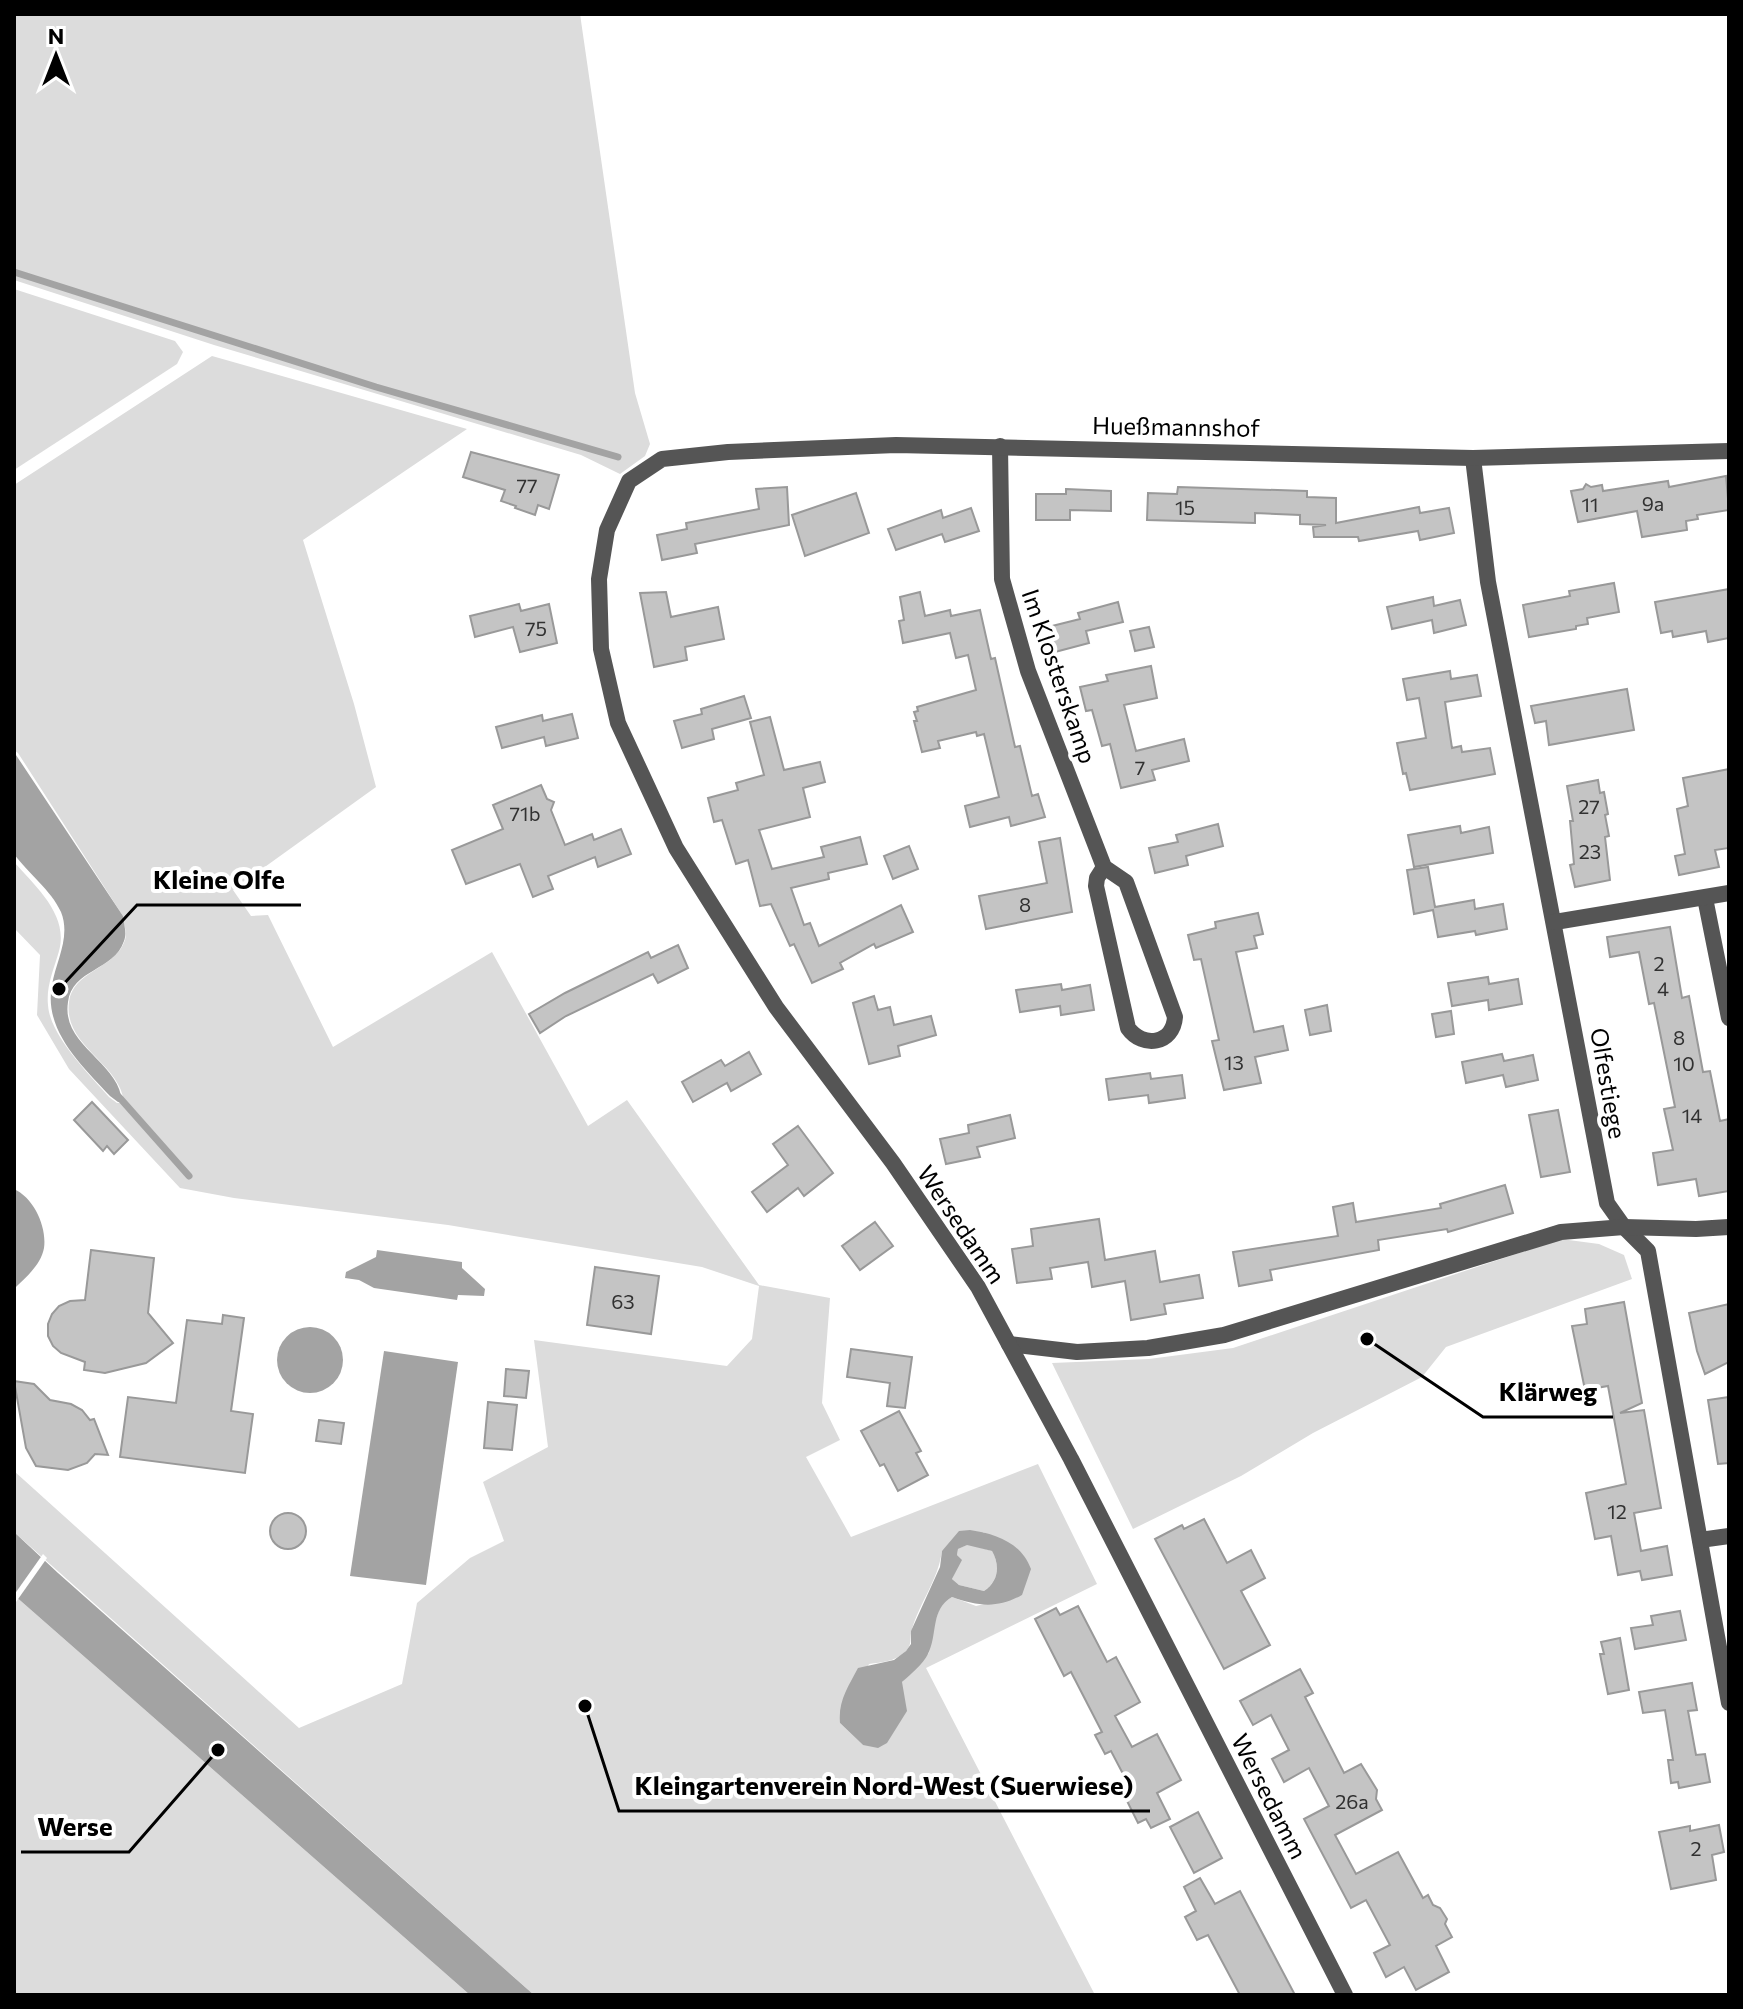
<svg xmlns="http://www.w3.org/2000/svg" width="1743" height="2009" font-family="Commissioner,sans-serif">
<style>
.green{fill:#dcdcdc;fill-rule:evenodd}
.water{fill:#a3a3a3;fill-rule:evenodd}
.pier{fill:#fff}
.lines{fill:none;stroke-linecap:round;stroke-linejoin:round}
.stream{stroke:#a3a3a3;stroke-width:7}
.building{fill:#c4c4c4;stroke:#999;stroke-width:2}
.minor{stroke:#555;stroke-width:16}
.labels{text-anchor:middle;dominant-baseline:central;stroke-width:8;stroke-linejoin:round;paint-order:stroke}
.number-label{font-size:20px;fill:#313131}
.street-label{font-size:24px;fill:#000;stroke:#fff}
.leader{fill:none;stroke:#000;stroke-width:3}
.callout-dot{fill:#000;stroke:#fff;stroke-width:3}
.callout-label{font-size:26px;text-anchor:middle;font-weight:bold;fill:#000;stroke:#fff;stroke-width:8;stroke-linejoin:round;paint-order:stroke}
</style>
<rect width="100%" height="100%" fill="#fff"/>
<!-- green -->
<g class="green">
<polygon points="14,14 580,14 635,393 650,444 645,456 620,474 581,455 214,345 14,280"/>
<polygon points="14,289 175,341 183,352 177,364 14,470"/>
<path d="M212 356 467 429 303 540 354 704 376 787 233 890 251 916 268 915 333 1047 492 952 588 1126 627 1100 759 1285 830 1298 822 1403 840 1440 806 1457 851 1537 1038 1464 1097 1584 926 1668 1095 1995H534L14 1532V1471L299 1728 402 1684 417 1603 470 1558 504 1541 483 1482 548 1447 534 1340 727 1366 752 1339 759 1286 702 1267 448 1225 234 1198 180 1188 69 1069 37 1015 40 955 14 928V862C36 887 69 915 59 951 54 969 46 986 48 1005 50 1036 89 1074 109 1097L117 1103 124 1102C120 1063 63 1046 69 1002 73 970 115 970 125 940 127 934 124 923 123 916L18 753 14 750V485ZM984 1532 1022 1595 976 1606 952 1597 941 1604 933 1628 929 1653 902 1682 863 1745 840 1723 869 1664C882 1662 894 1662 905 1652 913 1645 909 1638 912 1629 920 1602 938 1580 942 1551Z"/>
<polygon points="1561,1239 1599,1244 1624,1255 1632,1279 1446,1347 1422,1377 1313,1433 1241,1476 1133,1529 1052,1363 1149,1359 1233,1348"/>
<path d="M968 1544 992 1551C1000 1565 999 1581 984 1591L959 1585 952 1579 961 1560 957 1555 958 1549Z"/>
<polygon points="14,1595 470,1995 14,1995"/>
</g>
<!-- water -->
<g class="water">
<path d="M14 752 123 916C124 924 127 934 124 941 114 971 72 969 68 1002 61 1046 120 1062 122 1102H118L110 1096C82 1066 43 1030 52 985 56 961 71 937 61 912 51 890 28 873 14 854Z"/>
<path d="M14 1189C34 1198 47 1227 44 1248 41 1265 25 1278 14 1289Z"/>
<polygon points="377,1250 462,1262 462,1268 485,1289 484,1296 458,1295 457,1300 374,1288 359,1280 345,1278 346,1272 376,1257"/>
<circle cx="310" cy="1360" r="33"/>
<polygon points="384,1351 458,1362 426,1585 350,1576"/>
<path d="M970 1530C997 1534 1021 1543 1031 1569L1022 1595C997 1609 978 1606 952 1597 930 1610 938 1634 928 1654 923 1664 911 1674 902 1682L907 1711 887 1743 878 1748 863 1745 840 1723C838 1701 848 1687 858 1668L894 1660 906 1651 911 1644V1631L940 1567 942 1551 959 1531ZM967 1545 992 1551C1000 1565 999 1581 984 1591L959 1585 952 1579 962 1560 957 1555 958 1549Z"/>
<polygon points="14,1532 58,1573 534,1995 470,1995 14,1595"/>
</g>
<!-- pier -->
<polygon class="pier" points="43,1554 47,1558 16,1602 14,1595"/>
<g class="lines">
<!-- stream -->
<g class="stream">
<polyline points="14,272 376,387 618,457"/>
<polyline points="119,1097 189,1176"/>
</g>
</g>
<!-- building -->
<g class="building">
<polygon points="471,452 559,475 549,509 538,505 535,515 515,508 516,506 501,501 505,490 463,477"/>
<polygon points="1726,476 1729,510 1697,515 1698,519 1686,521 1687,530 1642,537 1637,511 1578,522 1571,491 1583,489 1586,484 1591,487 1602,485 1603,491 1668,481 1669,487"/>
<polygon points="787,487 789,525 695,544 697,553 662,560 657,535 687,529 686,523 759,509 756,489"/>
<polygon points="1178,487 1307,491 1307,497 1336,498 1336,523 1419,507 1420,513 1449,508 1454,533 1420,540 1418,531 1359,541 1358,537 1314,537 1313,527 1326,525 1300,524 1300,515 1255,513 1255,523 1147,520 1148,493 1177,494"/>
<polygon points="1066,489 1111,491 1111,511 1070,510 1070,520 1036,520 1036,494 1066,494"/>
<polygon points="856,493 869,533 805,556 792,515"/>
<polygon points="971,508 979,531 945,542 942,534 896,550 888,529 941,510 943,518"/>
<polygon points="1614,583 1619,612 1587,618 1588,624 1576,626 1576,629 1529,637 1523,605 1570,596 1569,591"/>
<polygon points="1729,589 1729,638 1708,642 1706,631 1673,637 1672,631 1661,633 1655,602"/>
<polygon points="666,592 671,617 718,607 724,639 685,647 687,660 654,667 640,593"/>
<polygon points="920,592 925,616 950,610 951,616 980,610 991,659 995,658 1015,747 1020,746 1032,796 1038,794 1045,817 1011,826 1009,817 970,827 965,806 999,797 984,734 977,736 976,732 938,741 940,748 922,752 914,721 917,721 914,712 918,711 917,707 976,690 968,655 956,658 950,633 903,643 899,621 904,620 900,597"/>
<polygon points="1433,597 1434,606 1460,600 1466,625 1434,633 1432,620 1392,629 1387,607"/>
<polygon points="1118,602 1123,622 1086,631 1089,643 1055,652 1048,627 1080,619 1078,613"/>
<polygon points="519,604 521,611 549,604 557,643 520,652 513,627 475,637 470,616"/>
<polygon points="1149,627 1154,647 1135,651 1130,631"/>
<polygon points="1151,666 1157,698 1124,705 1136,751 1184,739 1189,761 1152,770 1155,780 1121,788 1110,744 1102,746 1092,710 1086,711 1080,687 1108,681 1106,675"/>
<polygon points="1450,671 1451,679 1477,675 1481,696 1445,702 1452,748 1461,746 1462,752 1490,748 1495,774 1410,790 1406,773 1403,774 1397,743 1426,738 1419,698 1407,700 1403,679"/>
<polygon points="1627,689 1634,730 1549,745 1546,721 1535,723 1531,706"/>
<polygon points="744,696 751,718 712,729 714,739 682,748 674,721 702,714 701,709"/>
<polygon points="572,714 578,738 546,746 544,737 502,748 496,727 542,715 543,721"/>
<polygon points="770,717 784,770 820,762 825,782 803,788 810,817 759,830 772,869 824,857 821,847 860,837 867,864 828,873 829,879 791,888 804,925 810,923 819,946 901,905 913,932 876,948 874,944 840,963 843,969 812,983 794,944 790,946 771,904 760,906 748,860 736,864 722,820 714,822 708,798 738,790 736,783 764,775 750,722"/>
<polygon points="1729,769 1729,848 1715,850 1719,867 1679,875 1675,856 1685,854 1677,809 1688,806 1683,778"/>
<polygon points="1598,780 1600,793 1604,792 1608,814 1605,815 1609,836 1605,837 1610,880 1575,887 1570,865 1574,864 1570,821 1573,821 1567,786"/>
<polygon points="541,785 547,799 554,802 551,810 565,845 592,834 594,840 621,829 631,854 598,867 595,857 548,876 553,889 533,897 520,864 466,884 452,850 503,829 493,805"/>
<polygon points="1218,824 1223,846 1186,856 1188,865 1155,873 1149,848 1178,842 1176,835"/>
<polygon points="1460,826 1461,833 1489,827 1493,853 1414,867 1408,835"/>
<polygon points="1060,838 1072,912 986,929 979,896 1047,883 1039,842"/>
<polygon points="909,846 918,869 893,879 884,856"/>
<polygon points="1428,867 1435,907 1474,900 1475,909 1503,904 1507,929 1476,935 1475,931 1438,937 1433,910 1414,914 1407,870"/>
<polygon points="1258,913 1263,934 1254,936 1257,948 1236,952 1254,1032 1283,1026 1288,1050 1255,1057 1261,1083 1224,1090 1212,1041 1219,1040 1201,959 1194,960 1188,935 1216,928 1215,922"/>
<polygon points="1670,927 1682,998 1689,996 1703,1072 1710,1071 1720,1121 1729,1119 1729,1191 1699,1196 1696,1179 1658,1185 1653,1153 1673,1150 1664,1109 1675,1107 1654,1003 1649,1004 1639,952 1610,957 1607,937"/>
<polygon points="678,945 688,968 658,983 653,974 566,1016 540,1033 529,1014 565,993 648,952 651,958"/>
<polygon points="1488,977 1489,984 1518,979 1522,1004 1489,1010 1488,1000 1452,1006 1448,983"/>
<polygon points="1061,984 1062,990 1090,985 1094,1010 1061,1015 1060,1006 1020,1012 1016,990"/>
<polygon points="874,996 878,1010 890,1007 894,1025 931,1016 936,1035 898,1046 900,1056 869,1064 853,1003"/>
<polygon points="1327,1005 1331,1031 1310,1035 1305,1010"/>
<polygon points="1451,1011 1454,1034 1436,1037 1432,1014"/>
<polygon points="749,1052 761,1074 731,1091 727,1083 693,1102 682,1082 721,1060 725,1066"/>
<polygon points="1502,1054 1504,1061 1533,1055 1538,1080 1506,1087 1503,1075 1466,1083 1462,1062"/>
<polygon points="1150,1073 1151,1079 1182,1075 1185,1098 1149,1103 1148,1095 1109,1100 1106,1079"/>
<polygon points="92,1102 128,1140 114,1154 107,1146 103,1151 74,1120"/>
<polygon points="1558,1110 1570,1172 1541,1177 1529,1115"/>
<polygon points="1010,1115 1015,1138 977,1147 980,1157 946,1164 940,1139 969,1133 968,1125"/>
<polygon points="798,1126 833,1173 804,1196 798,1188 767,1212 752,1192 788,1165 773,1144"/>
<polygon points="1505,1185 1513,1213 1448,1232 1447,1229 1378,1240 1379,1250 1270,1270 1272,1280 1239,1286 1233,1252 1338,1236 1333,1207 1353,1203 1356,1222 1441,1208 1440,1204"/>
<polygon points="1099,1219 1105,1260 1155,1251 1160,1282 1199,1275 1203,1298 1164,1304 1166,1314 1131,1320 1125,1281 1092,1287 1088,1262 1050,1268 1052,1279 1017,1283 1012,1249 1033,1246 1031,1229"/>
<polygon points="875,1222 893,1246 860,1270 842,1246"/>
<polygon points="91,1250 154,1258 148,1313 173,1343 146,1363 105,1373 84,1370 85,1362 61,1353 53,1346 48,1336 48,1324 52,1314 59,1306 70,1301 85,1300"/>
<polygon points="595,1267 659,1276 651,1334 587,1325"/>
<polygon points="1624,1302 1642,1403 1620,1413 1644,1410 1661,1508 1634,1513 1641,1551 1667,1546 1672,1575 1642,1580 1640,1571 1618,1575 1611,1536 1595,1539 1586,1493 1626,1484 1608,1386 1585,1390 1572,1326 1587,1324 1585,1309"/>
<polygon points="1729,1304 1729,1362 1705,1374 1697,1351 1689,1313"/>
<polygon points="223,1315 244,1318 231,1411 253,1414 245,1473 120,1457 128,1397 176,1403 187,1320 222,1324"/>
<polygon points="851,1349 912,1357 905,1408 887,1406 890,1383 847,1377"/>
<polygon points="506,1369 529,1371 526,1398 504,1396"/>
<polygon points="14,1381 34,1384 50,1400 71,1404 82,1410 90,1420 94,1419 108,1455 95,1454 87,1463 68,1470 36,1466 26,1448"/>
<polygon points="1729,1397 1729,1463 1718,1464 1708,1400"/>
<polygon points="488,1402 517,1405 512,1450 484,1448"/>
<polygon points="899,1411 921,1451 916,1453 928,1475 898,1491 884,1464 880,1466 861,1431"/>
<polygon points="319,1420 344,1423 341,1444 316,1441"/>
<circle cx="288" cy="1531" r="18"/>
<polygon points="1204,1519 1227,1563 1251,1550 1265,1578 1241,1591 1270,1645 1224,1669 1155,1539 1182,1525 1184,1529"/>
<polygon points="1078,1606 1107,1662 1116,1657 1140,1702 1115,1716 1132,1747 1157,1734 1181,1780 1157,1793 1170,1819 1151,1828 1146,1819 1138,1823 1124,1795 1132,1791 1111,1751 1105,1754 1095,1735 1102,1732 1071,1672 1064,1676 1035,1619 1056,1608 1060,1615"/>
<polygon points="1680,1611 1686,1640 1635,1649 1631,1628 1653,1625 1651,1616"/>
<polygon points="1620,1638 1629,1690 1608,1694 1600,1654 1604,1654 1601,1642"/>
<polygon points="1300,1669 1313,1693 1305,1697 1344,1773 1361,1764 1377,1790 1376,1799 1382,1810 1335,1835 1356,1874 1398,1852 1423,1898 1428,1895 1433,1905 1440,1908 1447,1919 1445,1924 1452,1937 1436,1946 1449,1972 1416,1990 1404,1967 1386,1977 1374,1953 1390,1945 1366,1900 1351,1908 1304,1819 1329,1806 1309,1768 1284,1782 1272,1759 1289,1750 1271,1715 1253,1725 1240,1701"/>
<polygon points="1692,1683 1697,1710 1688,1711 1696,1755 1705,1754 1710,1782 1679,1788 1678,1782 1671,1783 1668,1760 1673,1760 1665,1710 1643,1713 1639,1692"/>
<polygon points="1198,1812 1222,1858 1194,1873 1170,1827"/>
<polygon points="1719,1825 1724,1852 1712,1855 1716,1880 1671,1889 1659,1832 1690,1826 1690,1831"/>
<polygon points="1200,1878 1215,1904 1240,1891 1295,1995 1240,1995 1208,1935 1197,1940 1185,1917 1196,1911 1184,1887"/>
</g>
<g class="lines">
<!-- minor -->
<g class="minor">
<path d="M1000 446 1002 579 1028 671 1104 867 1097 878 1096 886 1128 1028C1143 1049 1173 1044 1175 1017L1126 882 1104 867"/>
<polyline points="1473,458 1488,582 1607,1203 1624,1227 1648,1251 1729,1703"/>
<polyline points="1705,898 1729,1018"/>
<polyline points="1555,922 1729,893"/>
<polyline points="1009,1344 1077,1352 1148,1348 1224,1335 1561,1232 1624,1227 1696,1229 1729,1227"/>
<polyline points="1700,1540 1729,1536"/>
<polyline points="1345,1995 1071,1459 978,1287 893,1163 776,1007 676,848 618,723 601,649 599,579 607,530 629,481 662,459 728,452 896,445 1473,458 1729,451"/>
</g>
</g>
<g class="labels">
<!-- number labels -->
<g class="number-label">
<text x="527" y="485">77</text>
<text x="1653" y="503">9a</text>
<text x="1590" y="504">11</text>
<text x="1185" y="507">15</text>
<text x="536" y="628">75</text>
<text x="1140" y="767">7</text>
<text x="1589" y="806">27</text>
<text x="525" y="813">71b</text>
<text x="1590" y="851">23</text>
<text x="1025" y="904">8</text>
<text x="1659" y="963">2</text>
<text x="1663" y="988">4</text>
<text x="1679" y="1037">8</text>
<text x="1234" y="1062">13</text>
<text x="1684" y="1063">10</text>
<text x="1692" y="1115">14</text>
<text x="623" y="1301">63</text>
<text x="1617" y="1511">12</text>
<text x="1352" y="1801">26a</text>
<text x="1696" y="1848">2</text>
</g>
<!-- street labels -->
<g class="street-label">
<text transform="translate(1176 426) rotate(1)">Hueßmannshof</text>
<text transform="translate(1060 676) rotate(71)">Im Klosterskamp</text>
<text transform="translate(1609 1083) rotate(80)">Olfestiege</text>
<text transform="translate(962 1224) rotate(56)">Wersedamm</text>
<text transform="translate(1270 1796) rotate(63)">Wersedamm</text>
</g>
</g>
<!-- callouts -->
<path class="leader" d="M59 989L137 905H301M1367 1339L1483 1417H1613M585 1706L619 1811H1150M218 1750L129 1852H21"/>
<g class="callout-dot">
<circle cx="59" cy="989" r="8"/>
<circle cx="1367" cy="1339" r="8"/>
<circle cx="585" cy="1706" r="8"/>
<circle cx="218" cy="1750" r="8"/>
</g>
<g class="callout-label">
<text x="219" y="889">Kleine Olfe</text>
<text x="1548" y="1401">Klärweg</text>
<text x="884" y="1795">Kleingartenverein Nord-West (Suerwiese)</text>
<text x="75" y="1836">Werse</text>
</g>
<!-- border -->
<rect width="1743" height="2009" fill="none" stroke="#000000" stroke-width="32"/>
<!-- north arrow -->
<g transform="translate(56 56)" stroke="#ffffff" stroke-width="6" paint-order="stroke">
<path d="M0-6L14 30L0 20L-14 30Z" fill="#000000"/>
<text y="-12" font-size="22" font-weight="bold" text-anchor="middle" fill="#000000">N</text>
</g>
</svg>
